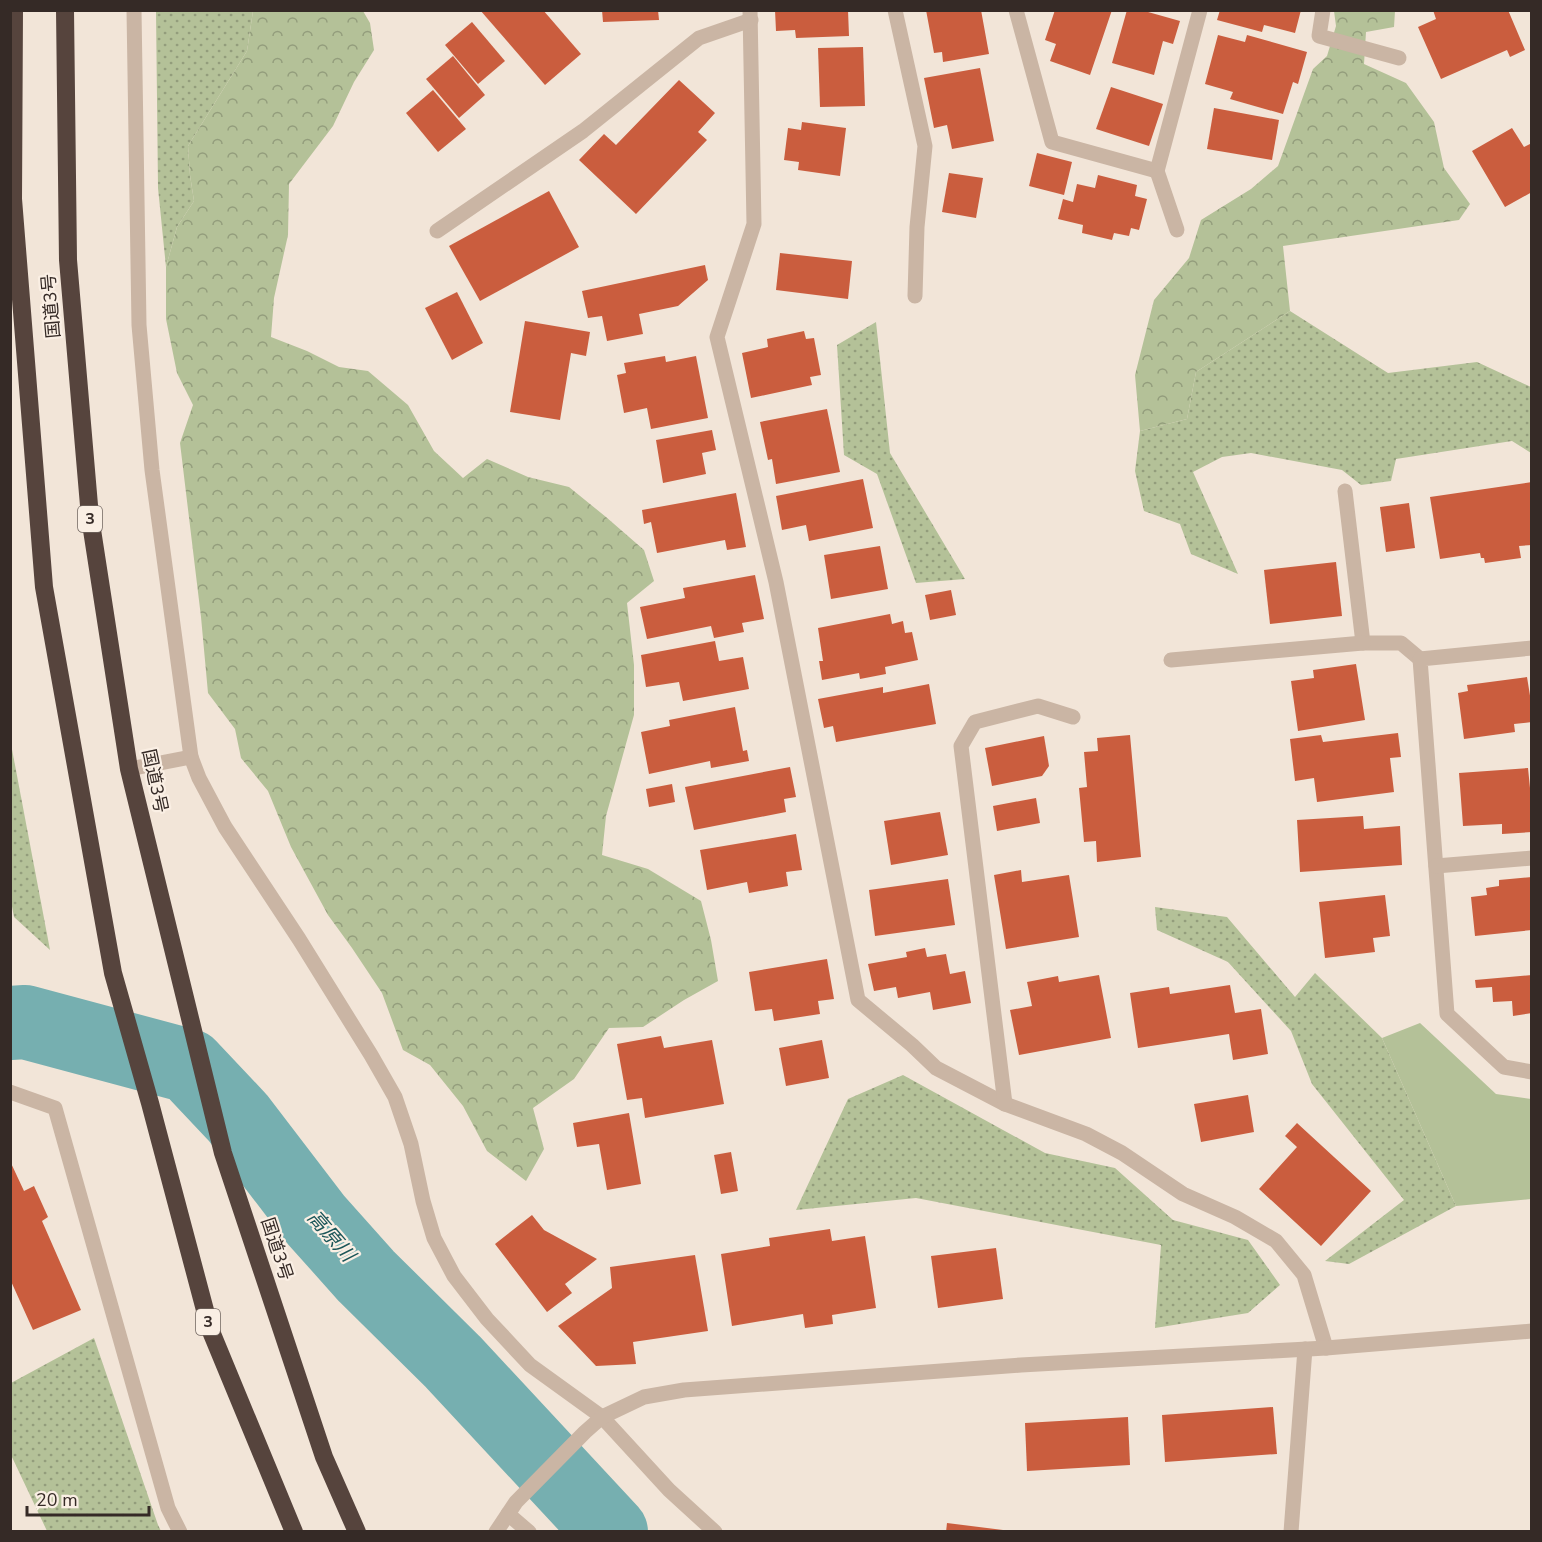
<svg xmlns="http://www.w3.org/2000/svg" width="1542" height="1542" font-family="'Nunito Sans','Noto Sans JP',sans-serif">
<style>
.grass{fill:url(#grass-dots)}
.forest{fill:url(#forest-crowns)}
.green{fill:#b4c198}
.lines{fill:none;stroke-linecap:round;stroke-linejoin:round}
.river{stroke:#76afb0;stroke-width:74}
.building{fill:#ca5d3e}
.minor{stroke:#cab5a4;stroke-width:15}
.highway{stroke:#56443d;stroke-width:18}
.labels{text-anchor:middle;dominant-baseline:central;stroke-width:4.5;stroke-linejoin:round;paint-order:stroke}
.shield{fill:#faefe4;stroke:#70655f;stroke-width:1.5}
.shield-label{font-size:16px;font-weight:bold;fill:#352a26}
.street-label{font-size:18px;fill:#352a26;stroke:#faefe4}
.water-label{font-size:20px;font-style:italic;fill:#1a5558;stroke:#faefe4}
</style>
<defs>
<pattern id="grass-dots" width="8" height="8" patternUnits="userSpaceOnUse" patternTransform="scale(1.5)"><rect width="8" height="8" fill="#b4c198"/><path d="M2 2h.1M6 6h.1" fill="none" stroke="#939d7c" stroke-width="1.8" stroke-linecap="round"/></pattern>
<pattern id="forest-crowns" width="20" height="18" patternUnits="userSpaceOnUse" patternTransform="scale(1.5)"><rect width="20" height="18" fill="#b4c198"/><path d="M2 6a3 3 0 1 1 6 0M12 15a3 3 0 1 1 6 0" fill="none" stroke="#939d7c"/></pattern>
</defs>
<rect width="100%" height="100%" fill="#f2e5d8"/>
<!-- grass -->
<g class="grass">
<polygon points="156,11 253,11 247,51 188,146 190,175 194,201 177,227 166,267 158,188"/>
<polygon points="1290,311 1388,373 1477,362 1531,387 1531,453 1512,441 1396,459 1391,481 1361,485 1342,470 1251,453 1222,457 1193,472 1238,574 1191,554 1180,524 1144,511 1135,471 1140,431 1187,419 1196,372"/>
<polygon points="876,322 890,453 965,579 916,583 877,474 844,455 837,345"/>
<polygon points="11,744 50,950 14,917 10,896"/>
<polygon points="1155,907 1227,917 1295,997 1315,973 1382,1038 1456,1206 1349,1264 1325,1261 1404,1200 1312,1084 1291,1031 1228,962 1157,930"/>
<polygon points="903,1075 1045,1153 1115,1168 1173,1220 1248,1240 1280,1285 1248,1313 1155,1328 1161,1245 916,1198 796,1210 848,1099"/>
<polygon points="94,1338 158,1525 161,1531 47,1531 11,1455 11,1383"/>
</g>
<!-- forest -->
<g class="forest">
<polygon points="253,11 363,11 370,23 374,50 354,82 333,126 289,184 288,235 274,298 271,337 307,351 339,367 368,371 408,405 434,451 463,478 487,459 528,477 569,487 606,517 644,550 654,581 627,603 634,665 634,715 606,816 602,855 648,869 701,901 711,940 718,981 684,1000 643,1027 609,1028 574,1079 533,1108 544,1149 526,1181 487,1151 463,1106 430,1065 403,1050 382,993 352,948 328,915 291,847 268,791 241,758 235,729 208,693 201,617 180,443 193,405 177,373 166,319 166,267 177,227 194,201 190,175 188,146 247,51"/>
<polygon points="1334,11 1395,11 1394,27 1366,32 1364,64 1406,83 1434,122 1444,168 1470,204 1459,220 1283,246 1290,311 1196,372 1187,419 1140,431 1135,375 1154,300 1189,258 1201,220 1251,189 1278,166 1313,69 1327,56 1336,26"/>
</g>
<!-- green -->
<polygon class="green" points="1420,1023 1496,1094 1531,1099 1531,1199 1456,1206 1382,1038"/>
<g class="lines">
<!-- river -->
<polyline class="river" points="10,1023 25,1022 189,1066 238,1118 316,1220 366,1276 453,1362 611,1532"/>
</g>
<!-- building -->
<g class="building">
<polygon points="480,10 543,10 581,54 545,85"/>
<polygon points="602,10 658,10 659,20 603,22"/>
<polygon points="775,10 848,10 849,36 796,38 795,30 776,31"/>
<polygon points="926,10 981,10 989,54 943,62 942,52 934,53"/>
<polygon points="1055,10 1112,10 1090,75 1050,61 1056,44 1045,40"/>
<polygon points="1127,10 1141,10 1180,21 1173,44 1163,41 1154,75 1112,63"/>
<polygon points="1220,10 1301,10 1295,33 1264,25 1262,32 1217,20"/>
<polygon points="1433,10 1508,10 1525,50 1510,57 1507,50 1441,79 1418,27 1436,19"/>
<polygon points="472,22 505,61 478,84 445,45"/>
<polygon points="1218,35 1245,42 1247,35 1307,52 1298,84 1293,82 1283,114 1230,99 1233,92 1205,84"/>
<polygon points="863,47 865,106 820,107 818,48"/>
<polygon points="453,56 485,95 459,118 426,79"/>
<polygon points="980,68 994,141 952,149 947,125 934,128 924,78"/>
<polygon points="679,80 715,113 698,132 707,140 636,214 579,160 604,134 616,145"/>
<polygon points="1111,87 1163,104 1149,146 1096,129"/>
<polygon points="433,90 466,129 438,152 406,113"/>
<polygon points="1214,108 1279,120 1272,160 1207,149"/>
<polygon points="802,122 846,128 840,176 798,170 799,162 784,160 788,128 801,130"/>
<polygon points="1512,128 1524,147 1532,143 1532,192 1505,207 1472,151"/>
<polygon points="1037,153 1072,162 1064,195 1029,186"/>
<polygon points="949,173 983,178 976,218 942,212"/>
<polygon points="1098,175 1137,185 1135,196 1147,199 1139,230 1131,228 1129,236 1114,233 1112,240 1082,233 1083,225 1058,219 1063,199 1073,202 1077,184 1095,188"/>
<polygon points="549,191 579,247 480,301 449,246"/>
<polygon points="780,253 852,261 848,299 776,290"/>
<polygon points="705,265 708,280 678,306 639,314 643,334 607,341 602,316 588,318 582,291"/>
<polygon points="457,292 483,343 452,360 425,308"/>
<polygon points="525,321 590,332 586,356 571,353 560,420 510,412"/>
<polygon points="804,331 806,339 814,338 821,375 810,377 812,385 751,398 742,353 768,347 767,339"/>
<polygon points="665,356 666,362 696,356 708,418 651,429 647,408 624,413 617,375 626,373 624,363"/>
<polygon points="827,409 840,472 776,484 772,459 768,460 760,422"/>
<polygon points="712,430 716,450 702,453 706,474 663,483 656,440"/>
<polygon points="863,479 873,528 809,541 806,525 782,530 776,496"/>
<polygon points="1532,482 1532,545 1519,546 1521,558 1485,563 1484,558 1481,558 1480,553 1440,559 1430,497"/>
<polygon points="736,493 746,547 727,550 725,540 657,553 651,522 644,524 642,510"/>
<polygon points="1409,503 1415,548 1386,552 1380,507"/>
<polygon points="880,546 888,589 831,599 824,555"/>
<polygon points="1336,562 1342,616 1270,624 1264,570"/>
<polygon points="755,575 764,619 742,623 744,632 714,638 711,626 647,639 640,607 685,598 683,588"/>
<polygon points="951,590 956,615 930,620 925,595"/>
<polygon points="890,614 892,624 903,621 905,633 912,632 918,660 885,667 886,674 860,679 859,673 822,680 819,661 823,661 818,628"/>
<polygon points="715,641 719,661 743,657 749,689 683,701 679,682 646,687 641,655"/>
<polygon points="1356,664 1365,720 1298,731 1291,681 1314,678 1313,670"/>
<polygon points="1527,677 1532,708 1532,722 1514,724 1515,732 1464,739 1458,693 1468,691 1467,685"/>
<polygon points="929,684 936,724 836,742 833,726 824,728 818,699 883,687 883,693"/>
<polygon points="735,707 743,751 747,750 749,761 711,768 710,761 649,774 641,732 670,726 669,720"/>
<polygon points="1398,733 1401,757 1390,758 1394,792 1317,802 1314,778 1295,781 1290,739 1321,735 1323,742"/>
<polygon points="1130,735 1141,857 1097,862 1096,841 1084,842 1079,788 1087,787 1084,752 1098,751 1097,738"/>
<polygon points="1044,736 1049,766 1042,776 992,786 985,748"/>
<polygon points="790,767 796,797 784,799 786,812 694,830 685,787"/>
<polygon points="1528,768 1532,808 1532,832 1502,834 1502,824 1463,826 1459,773"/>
<polygon points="672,784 675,802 649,807 646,789"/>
<polygon points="1036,798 1040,823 997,831 993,806"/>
<polygon points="940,812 948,855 891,865 884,821"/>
<polygon points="1363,816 1364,829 1400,826 1402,865 1300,872 1297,820"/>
<polygon points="796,834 802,870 786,872 788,886 749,893 747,882 707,890 700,850"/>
<polygon points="1021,870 1022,882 1069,875 1079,937 1006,949 994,875"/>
<polygon points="1532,877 1532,930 1475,936 1471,897 1487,895 1486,888 1499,886 1499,880"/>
<polygon points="948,879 955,925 875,936 869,890"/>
<polygon points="1385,895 1390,936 1373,938 1375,952 1325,958 1319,902"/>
<polygon points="925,948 927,957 946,954 950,974 965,971 971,1003 933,1010 930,992 898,998 896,987 874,991 868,964 907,957 906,952"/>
<polygon points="827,959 834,999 818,1001 820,1014 774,1021 772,1009 755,1011 749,972"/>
<polygon points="1099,975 1111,1038 1019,1055 1010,1010 1032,1006 1027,982 1058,976 1059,982"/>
<polygon points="1532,975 1532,1013 1513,1016 1512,1001 1493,1002 1492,987 1476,988 1475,980"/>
<polygon points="1230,985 1235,1013 1261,1009 1268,1054 1233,1060 1229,1034 1138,1048 1130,993 1169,987 1170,994"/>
<polygon points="661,1036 664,1048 712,1040 724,1104 645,1118 642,1098 627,1100 617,1044"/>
<polygon points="822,1040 829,1078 786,1086 779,1048"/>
<polygon points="1248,1095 1254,1132 1201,1142 1194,1104"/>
<polygon points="629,1113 641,1184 607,1190 599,1144 577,1147 573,1123"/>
<polygon points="1297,1123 1371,1191 1321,1246 1259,1189 1297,1147 1285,1136"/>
<polygon points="731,1152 738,1191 721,1194 714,1155"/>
<polygon points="10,1161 24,1191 34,1186 48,1217 42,1221 81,1310 33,1330 10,1279"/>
<polygon points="532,1215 544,1230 597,1259 565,1284 572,1293 547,1312 495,1244"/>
<polygon points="830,1229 832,1241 865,1236 876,1308 832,1315 833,1324 805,1328 803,1314 732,1326 721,1254 770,1246 769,1238"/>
<polygon points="996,1248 1003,1299 938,1308 931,1256"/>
<polygon points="695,1255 708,1331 633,1342 636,1364 596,1366 558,1326 612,1288 610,1267"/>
<polygon points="1273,1407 1277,1454 1165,1462 1162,1415"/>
<polygon points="1128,1417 1130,1465 1027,1471 1025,1423"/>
<polygon points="947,1523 1003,1530 1003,1532 946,1532"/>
</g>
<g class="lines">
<!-- minor -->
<g class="minor">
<polyline points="134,10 139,325 152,470 191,757"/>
<polyline points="750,10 754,224 717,337 776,582 858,1000 912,1045 936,1068 1005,1104 1086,1134 1122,1153 1183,1194 1235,1217 1276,1241 1304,1275 1326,1348"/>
<polyline points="895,10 925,146 917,227 915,296"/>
<polyline points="1016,10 1052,142 1157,171 1200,10"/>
<polyline points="1323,10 1319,36 1399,58"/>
<polyline points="1157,171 1177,230"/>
<polyline points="437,231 583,131 699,38 751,20"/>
<polyline points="1345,491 1363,643 1401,643 1420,659"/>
<polyline points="1532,648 1420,659 1447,1014 1504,1067 1532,1072"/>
<polyline points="1171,660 1363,643"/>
<polyline points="129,769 191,757 199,778 225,827 299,939 371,1055 395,1097 411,1144 423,1201 434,1238 454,1276 487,1319 530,1365 602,1417 669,1490 715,1532"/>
<polyline points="1436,866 1532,858"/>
<polyline points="10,1092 55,1108 168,1508 180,1532"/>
<polyline points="1005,1104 961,746 975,722 1038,706 1073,717"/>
<polyline points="508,1514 529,1532"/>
<polyline points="496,1532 516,1502 585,1432 602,1417 644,1397 684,1390 1021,1365 1326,1348 1532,1331"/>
<polyline points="1291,1532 1305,1349"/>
</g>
<!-- highway -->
<g class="highway">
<polyline points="14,10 13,199 44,587 113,973 150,1103 210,1329 294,1532"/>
<polyline points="65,10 68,260 90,517 129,769 223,1153 324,1457 357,1532"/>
</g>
</g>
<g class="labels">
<!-- shield labels -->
<g class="shield">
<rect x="78" y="506" width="24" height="26" rx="4.5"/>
<rect x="196" y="1309" width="24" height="26" rx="4.5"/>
</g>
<g class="shield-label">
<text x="90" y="519">3</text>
<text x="208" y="1322">3</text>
</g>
<!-- street labels -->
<g class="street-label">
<text transform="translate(51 306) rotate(-95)">国道3号</text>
<text transform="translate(155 781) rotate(78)">国道3号</text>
<text transform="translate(277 1249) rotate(72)">国道3号</text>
</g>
<!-- water labels -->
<g class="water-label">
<text transform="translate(331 1236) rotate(49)">高原川</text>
</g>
</g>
<!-- border -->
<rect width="1542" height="1542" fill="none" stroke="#352a26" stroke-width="24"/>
<!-- scale -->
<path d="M27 1506v9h122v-9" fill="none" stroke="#352a26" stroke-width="3"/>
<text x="36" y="1506" font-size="18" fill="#352a26" stroke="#faefe4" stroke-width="4.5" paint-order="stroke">20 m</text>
</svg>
